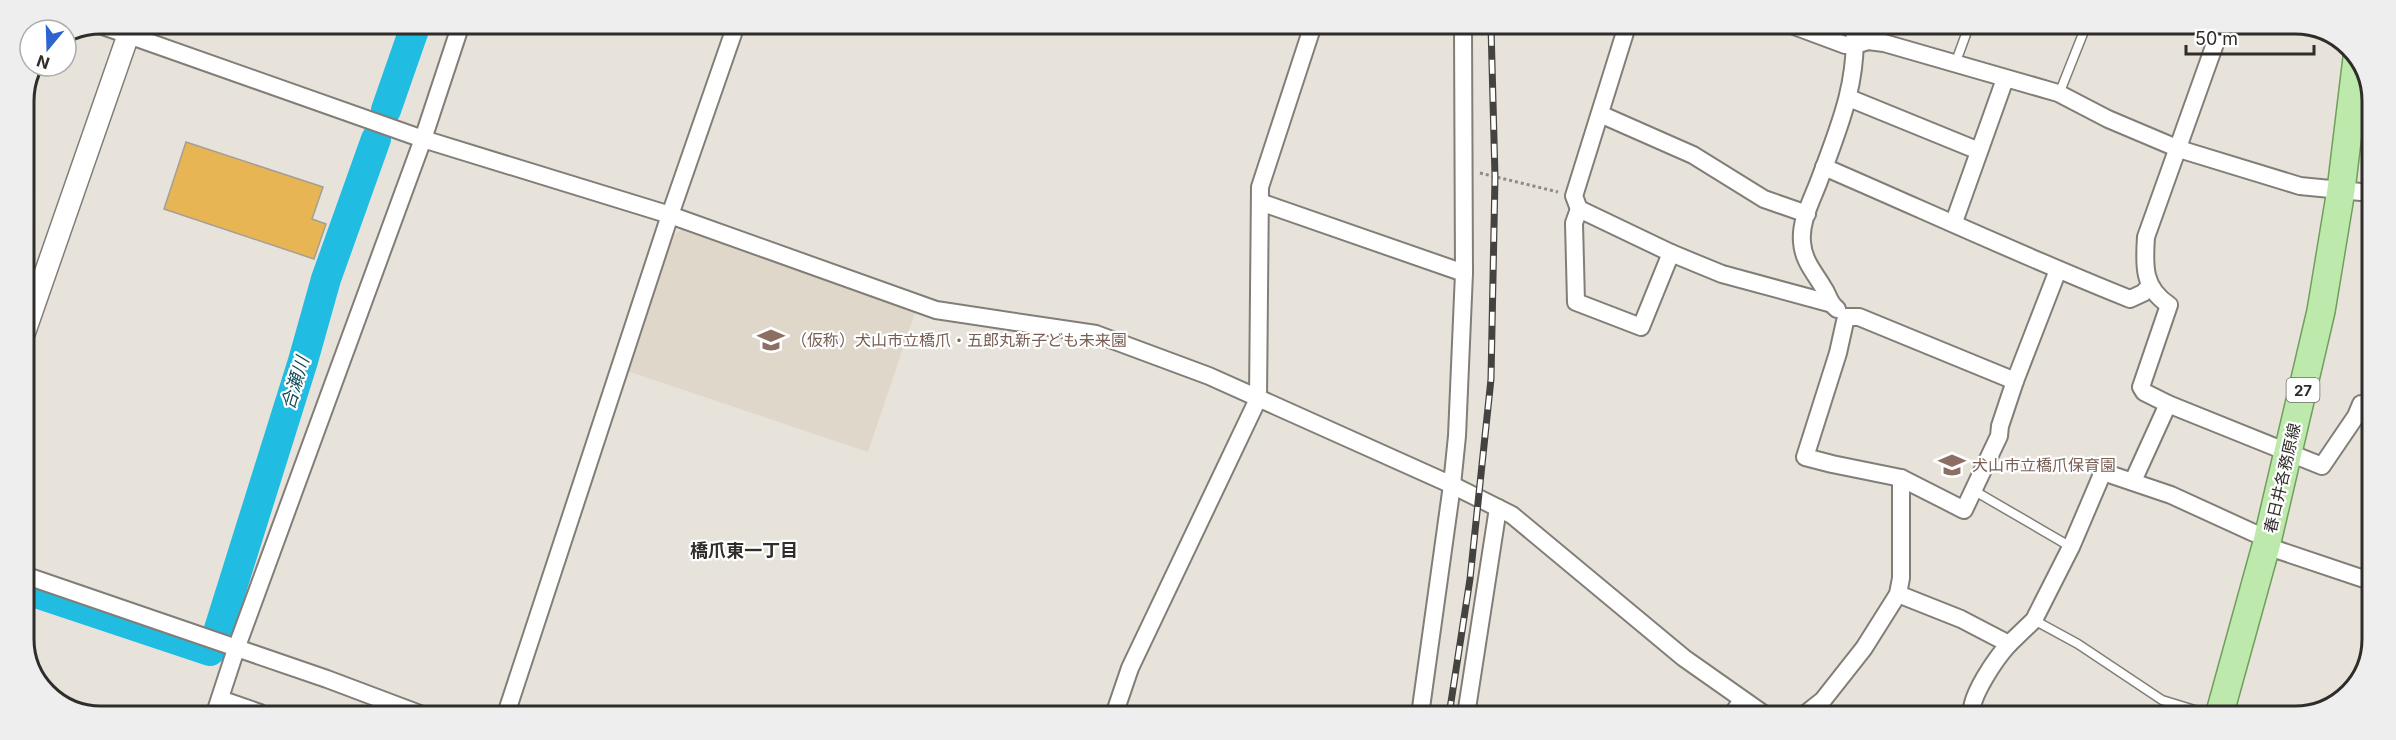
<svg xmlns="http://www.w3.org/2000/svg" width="2396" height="740" font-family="Inter,'Noto Sans JP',sans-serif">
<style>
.built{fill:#dfd7c9}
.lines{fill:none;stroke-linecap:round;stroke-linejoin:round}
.river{stroke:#21bce2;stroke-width:30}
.building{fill:#e7b553;stroke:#a39f97;stroke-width:1.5}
.service-casing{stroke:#827e77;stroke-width:11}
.minor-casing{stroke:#827e77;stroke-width:20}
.tertiary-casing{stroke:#827e77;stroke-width:24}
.primary-casing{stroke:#709e5b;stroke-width:30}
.path{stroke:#8e8b86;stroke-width:3;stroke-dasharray:3 3;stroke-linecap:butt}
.service{stroke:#fff;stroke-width:8}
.minor{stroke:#fff;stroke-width:16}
.tertiary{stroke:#fff;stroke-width:21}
.primary{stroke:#bee9ad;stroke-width:27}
.rail-casing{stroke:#45433f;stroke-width:7}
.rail{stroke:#fff;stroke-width:4.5;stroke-dasharray:14;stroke-linecap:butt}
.labels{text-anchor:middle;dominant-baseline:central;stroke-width:4.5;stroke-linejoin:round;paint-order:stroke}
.shield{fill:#fff;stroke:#6d6c6a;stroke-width:1.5}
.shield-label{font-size:15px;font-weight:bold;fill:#2f2d2a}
.education-label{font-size:16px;fill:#785e54;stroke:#fff;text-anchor:start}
.street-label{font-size:16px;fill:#2f2d2a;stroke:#fff}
.water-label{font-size:18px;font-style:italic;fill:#0f4b5b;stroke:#fff}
.neighbourhood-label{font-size:18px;font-weight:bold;fill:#2f2d2a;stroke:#fff}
.rim{fill:none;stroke:#2f2d2a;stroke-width:3}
</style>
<rect width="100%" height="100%" fill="#e7e3db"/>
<!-- built -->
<polygon class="built" points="681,230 916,310 868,452 627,371 673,235"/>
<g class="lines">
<!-- river -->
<g class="river">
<polyline points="386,110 416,24"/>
<polyline points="24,589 210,651"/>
<polyline points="219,629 303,361 326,279 376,139"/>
</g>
</g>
<!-- building -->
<polygon class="building" points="186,142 323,187 312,219 326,224 314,259 164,209"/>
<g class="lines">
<defs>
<g id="service">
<polyline points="1955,64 1969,26"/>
<polyline points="2059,94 2086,26"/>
<polyline points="1973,490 2071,547"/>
<polyline points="2034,620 2078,644 2162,700 2214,716"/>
</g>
<g id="minor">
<polyline points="100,25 423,139 670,215 936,310 1096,334 1209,376 1452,485 1512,515 1684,658 1765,715"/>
<polyline points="1627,26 1574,196 1579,209 1671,253 1722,274 1829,303"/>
<polyline points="1794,26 1845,45 1856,45 1868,41 1884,43 2058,93 2108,119 2179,149 2300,186 2371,193"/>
<path d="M2221 27 2146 237C2144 266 2143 288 2169 305L2141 387 2144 392 2168 404 2322 466 2356 416 2361 404 2370 408"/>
<polyline points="1849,98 1979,151"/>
<polyline points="1600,114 1693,155 1764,199 1807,214"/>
<path d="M1824 167C1926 211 2027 258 2130 299L2143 293 2149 287"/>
<polyline points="1260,202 1464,273"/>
<polyline points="1579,209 1574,223 1576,302 1641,327 1671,253"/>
<polyline points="1954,222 2005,79"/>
<path d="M1837 309C1828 302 1829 295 1823 287 1814 272 1803 260 1802 242 1800 221 1812 200 1819 181 1838 130 1859 81 1854 26"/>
<polygon points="1846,317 1859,317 2015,381 2000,426 1999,436 1964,510 1901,478 1832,464 1805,457 1838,353"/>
<polyline points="2015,381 2058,270"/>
<polyline points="2133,481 2168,404"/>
<polyline points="2266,546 2370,581"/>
<polyline points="24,575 327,679 420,714"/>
<path d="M1898 594 1961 619 2009 644C1997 657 1968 698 1972 716"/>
<polyline points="2009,644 2034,620 2071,547 2103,472 2171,495 2254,533 2268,537"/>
<polyline points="220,699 260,713"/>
<polyline points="215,713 236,649 423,139 461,24"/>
<polyline points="506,714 670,215 736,25"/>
<polyline points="1114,715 1130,668 1258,399 1260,187 1313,25"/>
<polyline points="1420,715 1452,485 1457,436 1464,273 1463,26"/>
<polyline points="1466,715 1498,508"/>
<polyline points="1732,715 1742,700"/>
<polyline points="1804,715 1823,700 1864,648 1898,594 1901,578 1901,478"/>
</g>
<polyline id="tertiary" points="24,334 132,24"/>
<polyline id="primary" points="2219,716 2266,546 2321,311 2341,190 2357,58"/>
</defs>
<!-- service casing -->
<use href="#service" class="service-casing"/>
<!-- minor casing -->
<use href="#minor" class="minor-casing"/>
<!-- tertiary casing -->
<use href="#tertiary" class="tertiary-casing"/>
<!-- primary casing -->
<use href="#primary" class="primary-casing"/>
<!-- path -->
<polyline class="path" points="1480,173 1558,192"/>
<!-- service -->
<use href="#service" class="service"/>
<!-- minor -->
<use href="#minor" class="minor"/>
<!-- tertiary -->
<use href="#tertiary" class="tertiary"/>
<!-- primary -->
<use href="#primary" class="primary"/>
<defs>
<polyline id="rail" points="1449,715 1470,579 1491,379 1495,177 1491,26"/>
</defs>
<!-- rail casing -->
<use href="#rail" class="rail-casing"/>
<!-- rail -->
<use href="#rail" class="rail"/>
</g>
<!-- icons -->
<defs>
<symbol id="school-bare" viewBox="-9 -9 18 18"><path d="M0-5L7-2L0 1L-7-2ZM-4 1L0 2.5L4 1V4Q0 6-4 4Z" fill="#8d6e63" stroke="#fff" stroke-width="2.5" paint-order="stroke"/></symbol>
</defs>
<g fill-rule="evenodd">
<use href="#school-bare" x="752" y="321" width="38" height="38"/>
<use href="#school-bare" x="1933" y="446" width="38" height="38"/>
</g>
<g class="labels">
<!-- shield labels -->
<rect class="shield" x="2286.5" y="378" width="33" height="24" rx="4.5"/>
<g class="shield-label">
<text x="2303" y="390">27</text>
</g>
<!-- education labels -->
<g class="education-label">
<text x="791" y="340">（仮称）犬山市立橋爪・五郎丸新子ども未来園</text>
<text x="1972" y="465">犬山市立橋爪保育園</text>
</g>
<!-- street labels -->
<g class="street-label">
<text transform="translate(2282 478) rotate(-77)">春日井各務原線</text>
</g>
<!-- water labels -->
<g class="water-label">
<text transform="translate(295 383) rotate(-73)">合瀬川</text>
</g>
<!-- neighbourhood labels -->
<g class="neighbourhood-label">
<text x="744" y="550">橋爪東一丁目</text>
</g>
</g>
<!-- crop -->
<path d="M0 0H2396V740H0ZM101 34H2295A67 67 0 0 1 2362 101V639A67 67 0 0 1 2295 706H101A67 67 0 0 1 34 639V101A67 67 0 0 1 101 34Z" fill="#eee" fill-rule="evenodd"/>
<path class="rim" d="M101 34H2295A67 67 0 0 1 2362 101V639A67 67 0 0 1 2295 706H101A67 67 0 0 1 34 639V101A67 67 0 0 1 101 34Z"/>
<!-- north arrow -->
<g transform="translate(48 48) rotate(199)"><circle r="28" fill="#ffffff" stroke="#acabaa" stroke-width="1.5"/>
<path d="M0-4.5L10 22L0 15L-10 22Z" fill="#2c64d2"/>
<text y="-9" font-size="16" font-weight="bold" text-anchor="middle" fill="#2f2d2a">N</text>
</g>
<!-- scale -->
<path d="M2186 45v9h128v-9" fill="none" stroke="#2f2d2a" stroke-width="3"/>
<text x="2195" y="45" font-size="18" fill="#2f2d2a" stroke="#ffffff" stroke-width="4.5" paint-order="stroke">50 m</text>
</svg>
